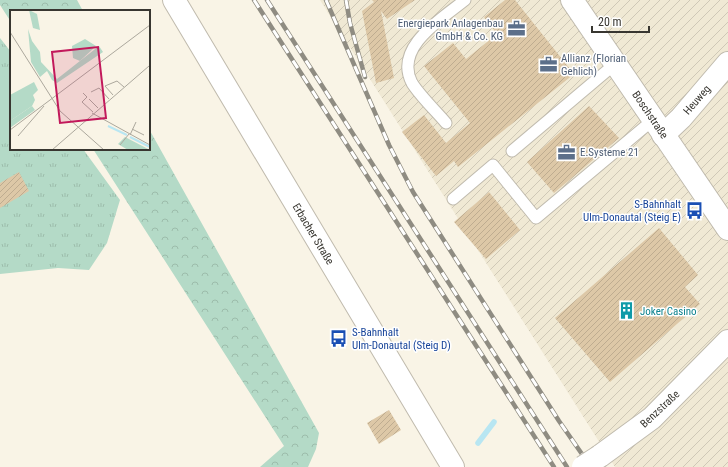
<svg xmlns="http://www.w3.org/2000/svg" width="728" height="467" font-family="'Roboto Condensed',sans-serif">
<style>
.industrial{fill:url(#industrial-furrows)}
.grass{fill:url(#grass-tufts)}
.forest{fill:url(#forest-crowns)}
.pitch{fill:#b4dac7}
.lines{fill:none;stroke-linecap:round;stroke-linejoin:round}
.stream{stroke:#b8e6f2;stroke-width:5.5}
.building{fill:url(#building-hatch)}
.service-casing{stroke:#c0bbae;stroke-width:13}
.minor-casing{stroke:#c0bbae;stroke-width:24}
.secondary-casing{stroke:#c0bbae;stroke-width:24}
.service{stroke:#fff;stroke-width:11}
.minor{stroke:#fff;stroke-width:22}
.secondary{stroke:#fff;stroke-width:22}
.rail-casing{stroke:#8f8c82;stroke-width:4.5}
.rail{stroke:#fff;stroke-width:3;stroke-dasharray:9;stroke-linecap:butt}
.minor-bridge-casing{stroke:#c0bbae;stroke-width:24;stroke-linecap:butt}
.minor-bridge{stroke:#fff;stroke-width:22}
.labels{text-anchor:middle;dominant-baseline:central;stroke-width:3;stroke-linejoin:round;paint-order:stroke}
.service-label{font-size:11px;fill:#4e5e75;stroke:#fff;text-anchor:start}
.street-label{font-size:11px;fill:#383630;stroke:#fff}
.transit-label{font-size:11px;fill:#164399;stroke:#fff;text-anchor:end}
.culture-label{font-size:11px;fill:#0d838f;stroke:#fff;text-anchor:start}
.inset-river{fill:none;stroke:#b8e6f2;stroke-width:2}
.inset-road{fill:none;stroke:#aca89d;stroke-width:1}
.view{fill:#c2185b;fill-opacity:0.15;stroke:#c2185b;stroke-width:2}
.inset-edge{fill:none;stroke:#383630;stroke-width:2}
</style>
<defs>
<pattern id="industrial-furrows" width="10" height="10" patternUnits="userSpaceOnUse"><rect width="10" height="10" fill="#f0e9d4"/><path d="M-1 1l2-2M0 10L10 0M9 11l2-2" fill="none" stroke="#cfc8b6"/></pattern>
<pattern id="grass-tufts" width="24" height="20" patternUnits="userSpaceOnUse"><rect width="24" height="20" fill="#b4dac7"/><path d="M3 7l-1-3M5 7V3M7 7l1-3M15 17l-1-3M17 17v-4M19 17l1-3" fill="none" stroke="#9cbcab"/></pattern>
<pattern id="forest-crowns" width="20" height="18" patternUnits="userSpaceOnUse"><rect width="20" height="18" fill="#b4dac7"/><path d="M2 6a3 3 0 1 1 6 0M12 15a3 3 0 1 1 6 0" fill="none" stroke="#9cbcab"/></pattern>
<pattern id="building-hatch" width="6" height="6" patternUnits="userSpaceOnUse"><rect width="6" height="6" fill="#ddc8a7"/><path d="M-1 1l2-2M0 6l6-6M5 7l2-2" fill="none" stroke="#beac90"/></pattern>
</defs>
<rect width="100%" height="100%" fill="#f9f4e6"/>
<!-- industrial -->
<polygon class="industrial" points="320,0 728,0 728,467 615,467"/>
<!-- grass -->
<polygon class="grass" points="0,38 11,52 11,149 83,149 120,200 107,243 89,270 58,268 0,274"/>
<!-- forest -->
<g class="forest">
<polygon points="0,0 77,0 83,11 11,11 11,22 0,5"/>
<polygon points="149,129 319,433 316,449 308,467 260,467 284,446 93,149 149,149"/>
</g>
<!-- pitch -->
<polygon class="pitch" points="0,70 11,85 11,139 4,144 0,138"/>
<g class="lines">
<!-- stream -->
<polyline class="stream" points="478,443 494,422"/>
</g>
<!-- building -->
<g class="building">
<polygon points="372,0 415,0 387,19 381,11 394,78 376,83 362,11 374,2"/>
<polygon points="505,0 515,0 574,74 458,167 454,161 436,176 402,132 424,115 446,143 470,123 424,66 453,43 466,59 497,34 484,17"/>
<polygon points="589,106 619,138 554,193 527,162"/>
<polygon points="19,172 29,191 0,208 0,183"/>
<polygon points="489,192 520,230 486,259 454,222"/>
<polygon points="659,228 698,275 685,287 700,304 610,382 555,318"/>
<polygon points="389,410 401,430 379,444 367,423"/>
</g>
<g class="lines">
<defs>
<g id="service">
<path d="M446 123C436 111 420 96 412 83 393 47 443 18 465 0"/>
<polyline points="512,151 615,64"/>
<polyline points="453,199 493,165 536,218 653,120"/>
</g>
<g id="minor">
<polyline points="572,0 728,229"/>
<polyline points="663,135 681,118 728,63"/>
<polyline points="600,456 652,418 728,341"/>
</g>
<polyline id="secondary" points="174,0 453,467"/>
</defs>
<!-- service casing -->
<use href="#service" class="service-casing"/>
<!-- minor casing -->
<use href="#minor" class="minor-casing"/>
<!-- secondary casing -->
<use href="#secondary" class="secondary-casing"/>
<!-- service -->
<use href="#service" class="service"/>
<!-- minor -->
<use href="#minor" class="minor"/>
<!-- secondary -->
<use href="#secondary" class="secondary"/>
<defs>
<g id="rail">
<polyline points="254,0 554,467"/>
<polyline points="267,0 567,467"/>
<polyline points="326,0 389,145 413,192 559,421 591,467"/>
<polyline points="346,0 350,23 365,77"/>
</g>
</defs>
<!-- rail casing -->
<use href="#rail" class="rail-casing"/>
<!-- rail -->
<use href="#rail" class="rail"/>
<defs>
<polyline id="minor-bridge" points="583,467 600,456"/>
</defs>
<!-- minor-bridge casing -->
<use href="#minor-bridge" class="minor-bridge-casing"/>
<!-- minor-bridge -->
<use href="#minor-bridge" class="minor-bridge"/>
</g>
<!-- icons -->
<defs>
<symbol id="office-bare" viewBox="-9 -9 18 18"><path d="M-6-3h4V-5.5h4V-3h4V5H-6ZM-1-4.5V-3h2v-1.5ZM-6 0V1H6V0Z" fill="#5c6f8a" stroke="#fff" stroke-width="2.5" paint-order="stroke"/></symbol>
<symbol id="bus-bare" viewBox="-9 -9 18 18"><path d="M-5-6H5V4H4V6H2V4H-2V6H-4V4H-5ZM-3.5-4V0h7V-4ZM-3.5 1.2v1.5H-2V1.2ZM2 1.2v1.5H3.5V1.2Z" fill="#1a4fb4" stroke="#fff" stroke-width="2.5" paint-order="stroke"/></symbol>
<symbol id="building-bare" viewBox="-9 -9 18 18"><path d="M-4-6H4V6H1V3H-1V6H-4ZM-2.5-4.3h1.7v1.8h-1.7ZM.8-4.3h1.7v1.8H.8ZM-2.5-1h1.7V.8h-1.7ZM.8-1h1.7V.8H.8Z" fill="#0f9aa8" stroke="#fff" stroke-width="2.5" paint-order="stroke"/></symbol>
</defs>
<g fill-rule="evenodd">
<use href="#office-bare" x="504" y="16" width="25" height="25"/>
<use href="#office-bare" x="536" y="52" width="25" height="25"/>
<use href="#office-bare" x="554" y="140" width="25" height="25"/>
<use href="#bus-bare" x="682" y="198" width="25" height="25"/>
<use href="#building-bare" x="614" y="298" width="25" height="25"/>
<use href="#bus-bare" x="326" y="326" width="25" height="25"/>
</g>
<g class="labels">
<!-- service labels -->
<g class="service-label">
<text x="503" y="23" text-anchor="end">Energiepark Anlagenbau<tspan x="503" dy="13">GmbH &amp; Co. KG</tspan></text>
<text x="561" y="58">Allianz (Florian<tspan x="561" dy="13">Gehlich)</tspan></text>
<text x="580" y="152">E.Systeme 21</text>
</g>
<!-- street labels -->
<g class="street-label">
<text transform="translate(697 100) rotate(-49)">Heuweg</text>
<text transform="translate(650 115) rotate(56)">Boschstraße</text>
<text transform="translate(313 234) rotate(59)">Erbacher Straße</text>
<text transform="translate(660 409) rotate(-43)">Benzstraße</text>
</g>
<!-- transit labels -->
<g class="transit-label">
<text x="681" y="204">S-Bahnhalt<tspan x="681" dy="13">Ulm-Donautal (Steig E)</tspan></text>
<text x="352" y="332" text-anchor="start">S-Bahnhalt<tspan x="352" dy="13">Ulm-Donautal (Steig D)</tspan></text>
</g>
<!-- culture labels -->
<g class="culture-label">
<text x="640" y="311">Joker Casino</text>
</g>
</g>
<!-- overview -->
<g transform="translate(10 10)">
<rect width="140" height="140" fill="#f9f4e6"/>
<path d="M75 29 86 36 70 51 63 48 62 36Z" fill="#b4dac7"/>
<path d="M19 0 27 4 30 20 23 18ZM18 19 22 31 30 42 31 52 47 69 89 36 93 42 47 73 42 70 37 61 30 67 21 52ZM22 96 25 100 0 118V111Z" fill="#b4dac7"/>
<path d="M24 72 28 80 23 85 25 90 22 96 0 111V85Z" fill="#b4dac7"/>
<path d="M115 127 140 140H118L108 134Z" fill="#b4dac7"/>
<path class="inset-river" d="M98 116 117 125M120 127 140 137"/>
<path class="inset-road" d="M0 22 50 101 94 140M81 82 89 78 99 89M73 83 77 87 72 92 83 102M103 85 95 76 107 71 114 77M79 89 88 98M82 103 140 135M122 119 134 125M0 120 140 15M120 125 126 112M8 126 34 96M110 135 119 124M42 140 139 56"/>
<path class="view" d="M88 37 96 108 50 113 42 42Z"/>
<rect width="140" height="140" class="inset-edge"/>
</g>
<!-- scale -->
<path d="M592 26v6h57v-6" fill="none" stroke="#383630" stroke-width="2"/>
<text x="598" y="26" font-size="12" fill="#383630" stroke="#ffffff" stroke-width="3" paint-order="stroke">20 m</text>
</svg>
